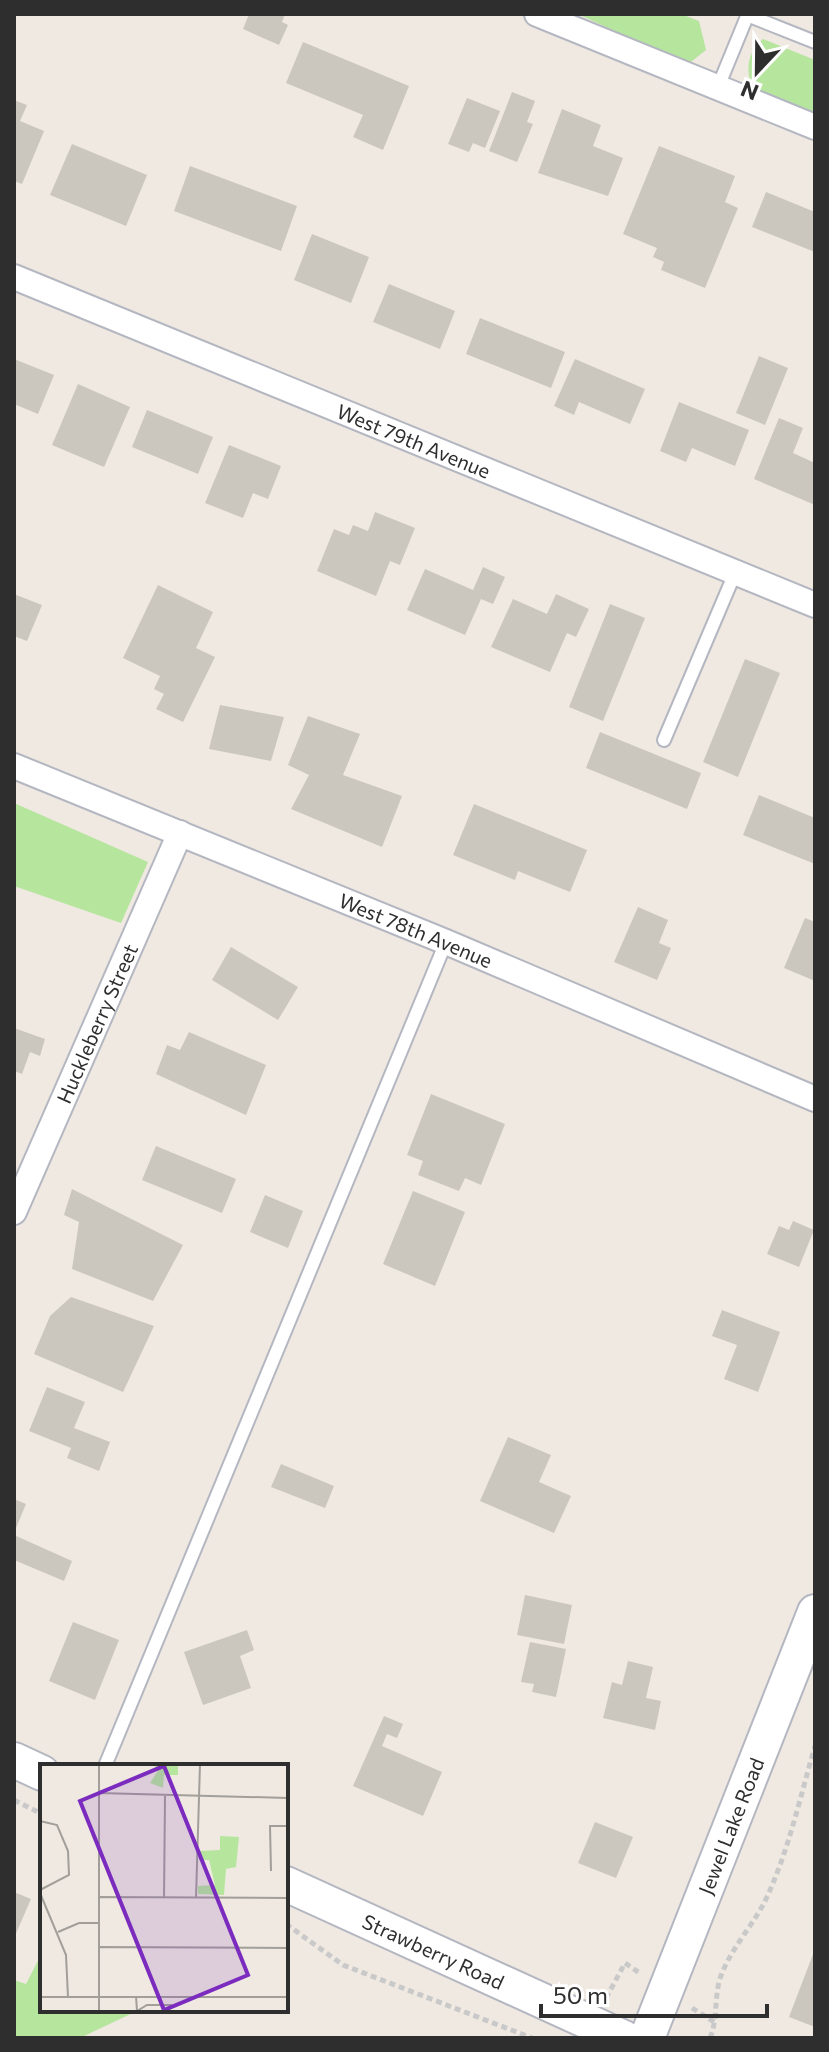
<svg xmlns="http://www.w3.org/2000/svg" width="829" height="2052" font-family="Commissioner,sans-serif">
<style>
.green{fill:#b6e59e}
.building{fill:#cbc7bf}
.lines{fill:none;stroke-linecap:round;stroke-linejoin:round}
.lane-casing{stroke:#b4b7c1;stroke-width:16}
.street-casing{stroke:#b4b7c1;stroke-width:28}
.secondary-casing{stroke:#b4b7c1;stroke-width:38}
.path{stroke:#c9c9c9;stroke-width:5;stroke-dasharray:6 4;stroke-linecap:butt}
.lane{stroke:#fff;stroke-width:12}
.street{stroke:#fff;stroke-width:24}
.secondary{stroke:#fff;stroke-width:34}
.labels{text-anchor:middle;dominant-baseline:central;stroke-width:7;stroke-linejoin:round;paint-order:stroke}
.street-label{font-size:20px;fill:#2e2e2e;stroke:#fff}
.inset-road{fill:none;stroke:#a29e99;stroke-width:2}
.view{fill:#7b2cbf;fill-opacity:0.15;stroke:#7b2cbf;stroke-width:4}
.inset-edge{fill:none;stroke:#2e2e2e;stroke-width:4}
</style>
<rect width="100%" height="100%" fill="#efe9e1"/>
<!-- green -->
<g class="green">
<polygon points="578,14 681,14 699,21 706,50 687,65"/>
<path d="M763 39 815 60V113L753 88C745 71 747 52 763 39Z"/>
<polygon points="14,803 148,862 121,923 14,886"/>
<polygon points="42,1953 42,2010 139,2010 80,2038 14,2038 14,1980 26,1984"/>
</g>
<!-- building -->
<g class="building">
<polygon points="249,14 285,14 282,22 288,25 279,45 243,29"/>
<polygon points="303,42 409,86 383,150 353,137 363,115 286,83"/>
<polygon points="512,92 535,101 527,122 533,124 517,162 489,151"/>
<polygon points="467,98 500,111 485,148 473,143 469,152 448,144"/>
<polygon points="14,100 27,105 20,121 44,131 22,184 14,181"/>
<polygon points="562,109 601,125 593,146 623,158 608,196 538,173"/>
<polygon points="72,144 147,175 126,226 50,195"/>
<polygon points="659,146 735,176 725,202 738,208 705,288 661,270 664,262 653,257 657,248 623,234"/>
<polygon points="190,166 297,206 281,251 174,211"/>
<polygon points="766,192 815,212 815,252 752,227"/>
<polygon points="312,234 369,257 351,303 294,280"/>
<polygon points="389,284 455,311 440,349 373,322"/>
<polygon points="480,318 565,352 551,388 466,354"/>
<polygon points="759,356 788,368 765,425 736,413"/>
<polygon points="14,359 54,375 38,414 14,404"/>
<polygon points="575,359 645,389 630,424 579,402 574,415 554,406"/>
<polygon points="78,384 130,407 104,467 52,445"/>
<polygon points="679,402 749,430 735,466 692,448 686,462 660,451"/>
<polygon points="147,410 213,437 198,474 132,447"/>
<polygon points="779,418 803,428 793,453 815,463 815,505 754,479"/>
<polygon points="229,445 281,466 268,499 253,493 243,518 205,503"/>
<polygon points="375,512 415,528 400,565 390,561 376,596 317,571 334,529 349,535 353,525 368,531"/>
<polygon points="483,567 505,577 493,604 481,599 465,635 407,610 425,569 473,590"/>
<polygon points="158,585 213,612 196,648 215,657 183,722 156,709 164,694 154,689 160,676 123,658"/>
<polygon points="14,594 42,605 27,641 14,636"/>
<polygon points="556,594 589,609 576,637 567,633 550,672 491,647 513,599 547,614"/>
<polygon points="610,604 645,618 603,721 569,707"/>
<polygon points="745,659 780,673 738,777 703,762"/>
<polygon points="220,705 284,717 271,761 209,749"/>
<polygon points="308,716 360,734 343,775 402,796 382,847 291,809 309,775 288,765"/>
<polygon points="600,732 701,773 687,809 586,768"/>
<polygon points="759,795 815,818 815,864 743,835"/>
<polygon points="474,804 587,850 570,892 518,871 515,880 453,855"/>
<polygon points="638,907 668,920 659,943 671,948 657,980 614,962"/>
<polygon points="805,918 815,922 815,981 784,968"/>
<polygon points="231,947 298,987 278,1020 212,980"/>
<polygon points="14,1028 45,1039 40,1056 30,1052 22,1074 14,1071"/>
<polygon points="189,1032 266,1065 246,1115 156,1074 167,1045 180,1050"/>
<polygon points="431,1094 505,1124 481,1185 465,1178 459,1191 418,1175 423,1161 407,1155"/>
<polygon points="156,1146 236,1179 222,1213 142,1180"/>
<polygon points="72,1189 183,1245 153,1301 72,1269 79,1222 64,1215"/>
<polygon points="413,1191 465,1212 435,1286 383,1264"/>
<polygon points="265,1195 303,1211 288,1248 250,1232"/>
<polygon points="793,1221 814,1230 799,1267 767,1254 779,1226 789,1230"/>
<polygon points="71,1297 154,1326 123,1392 34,1354 50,1316"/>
<polygon points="722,1310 780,1332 758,1392 724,1379 737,1345 712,1336"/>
<polygon points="47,1387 85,1402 74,1428 110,1442 99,1471 67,1458 71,1448 29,1431"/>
<polygon points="508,1437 551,1455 539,1482 571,1496 554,1533 480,1501"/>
<polygon points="281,1464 334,1486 325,1508 271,1487"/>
<polygon points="14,1499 26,1504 14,1533"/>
<polygon points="14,1535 72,1561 64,1581 14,1560"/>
<polygon points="525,1595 572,1605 564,1644 517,1635"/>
<polygon points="73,1622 119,1640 95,1700 49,1681"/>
<polygon points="247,1630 254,1650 240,1656 251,1688 203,1705 184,1652"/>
<polygon points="530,1642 566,1649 556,1697 532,1692 534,1684 521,1682"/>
<polygon points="628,1661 653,1667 646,1698 661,1701 655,1730 603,1718 612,1682 622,1685"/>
<polygon points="384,1716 403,1724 397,1738 387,1734 382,1746 442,1772 423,1816 353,1786"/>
<polygon points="595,1822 633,1837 616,1878 578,1863"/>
<polygon points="14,1892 31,1899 14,1938"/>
<polygon points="815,1949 815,2027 789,2017"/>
</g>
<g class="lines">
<defs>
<g id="lane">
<polyline points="747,15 815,42"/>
<polyline points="718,87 748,14"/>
<polyline points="664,740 735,573"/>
<polyline points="105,1766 446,942"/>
</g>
<g id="street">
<polyline points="537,14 815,127"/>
<path id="s1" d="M14 277 815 605"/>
<path id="s2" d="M14 766 446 942 815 1099"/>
<path id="s3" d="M14 1212 180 833"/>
</g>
<g id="secondary">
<polyline points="14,1760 42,1773"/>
<path id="s4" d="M286 1884 624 2038"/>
<path id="s5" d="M647 2038 815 1612"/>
</g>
</defs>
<!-- lane casing -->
<use href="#lane" class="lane-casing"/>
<!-- street casing -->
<use href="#street" class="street-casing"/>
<!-- secondary casing -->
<use href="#secondary" class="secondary-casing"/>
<!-- path -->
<g class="path">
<polyline points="14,1800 42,1814"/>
<polyline points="286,1924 343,1965 532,2038"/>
<polyline points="606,1998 625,1963 641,1974"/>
<polyline points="692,2008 716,2023"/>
<path d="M710 2038C719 2016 713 1995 722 1973 733 1946 754 1924 766 1899 789 1850 800 1797 815 1746"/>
</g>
<!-- lane -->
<use href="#lane" class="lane"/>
<!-- street -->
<use href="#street" class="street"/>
<!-- secondary -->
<use href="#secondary" class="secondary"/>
</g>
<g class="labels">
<!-- street labels -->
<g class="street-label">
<text stroke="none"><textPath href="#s1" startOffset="432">West 79th Avenue</textPath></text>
<text stroke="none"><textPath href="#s2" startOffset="434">West 78th Avenue</textPath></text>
<text stroke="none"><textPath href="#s3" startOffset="206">Huckleberry Street</textPath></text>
<text stroke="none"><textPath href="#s5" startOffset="228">Jewel Lake Road</textPath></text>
<text stroke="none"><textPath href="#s4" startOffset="162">Strawberry Road</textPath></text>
</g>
</g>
<!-- overview -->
<g transform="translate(40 1764)">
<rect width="248" height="248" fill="#efe9e1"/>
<path d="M111 0H138V11H124L123 24 110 19 119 5ZM180 72 199 73 196 103 186 105 184 131 158 130V122L175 121 169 96H159L160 87 180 86Z" fill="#b6e59e"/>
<path class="inset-road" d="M59 0V248M59 29 248 34M0 57 17 61 28 87 29 111 0 126M231 107 230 62H248M0 129 26 191 28 233M60 133 248 134M124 134 125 32M156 134 160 0M18 168 39 159H59M60 183 248 184M96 232 97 247 107 241H132M0 233H248"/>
<path class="view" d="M124 2 208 211 124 246 40 37Z"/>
<rect width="248" height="248" class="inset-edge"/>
</g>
<!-- border -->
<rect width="829" height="2052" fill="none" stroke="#2e2e2e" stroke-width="32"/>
<!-- north arrow -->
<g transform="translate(757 72) rotate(202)" stroke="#ffffff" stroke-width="6" paint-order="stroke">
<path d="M0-6L14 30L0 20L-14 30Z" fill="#2e2e2e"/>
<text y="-12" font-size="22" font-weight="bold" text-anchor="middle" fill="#2e2e2e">N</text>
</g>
<!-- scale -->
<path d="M541 2004v12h226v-12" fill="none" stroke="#2e2e2e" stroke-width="4"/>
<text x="553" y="2004" font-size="24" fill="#2e2e2e" stroke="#ffffff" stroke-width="6" paint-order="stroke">50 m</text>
</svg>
